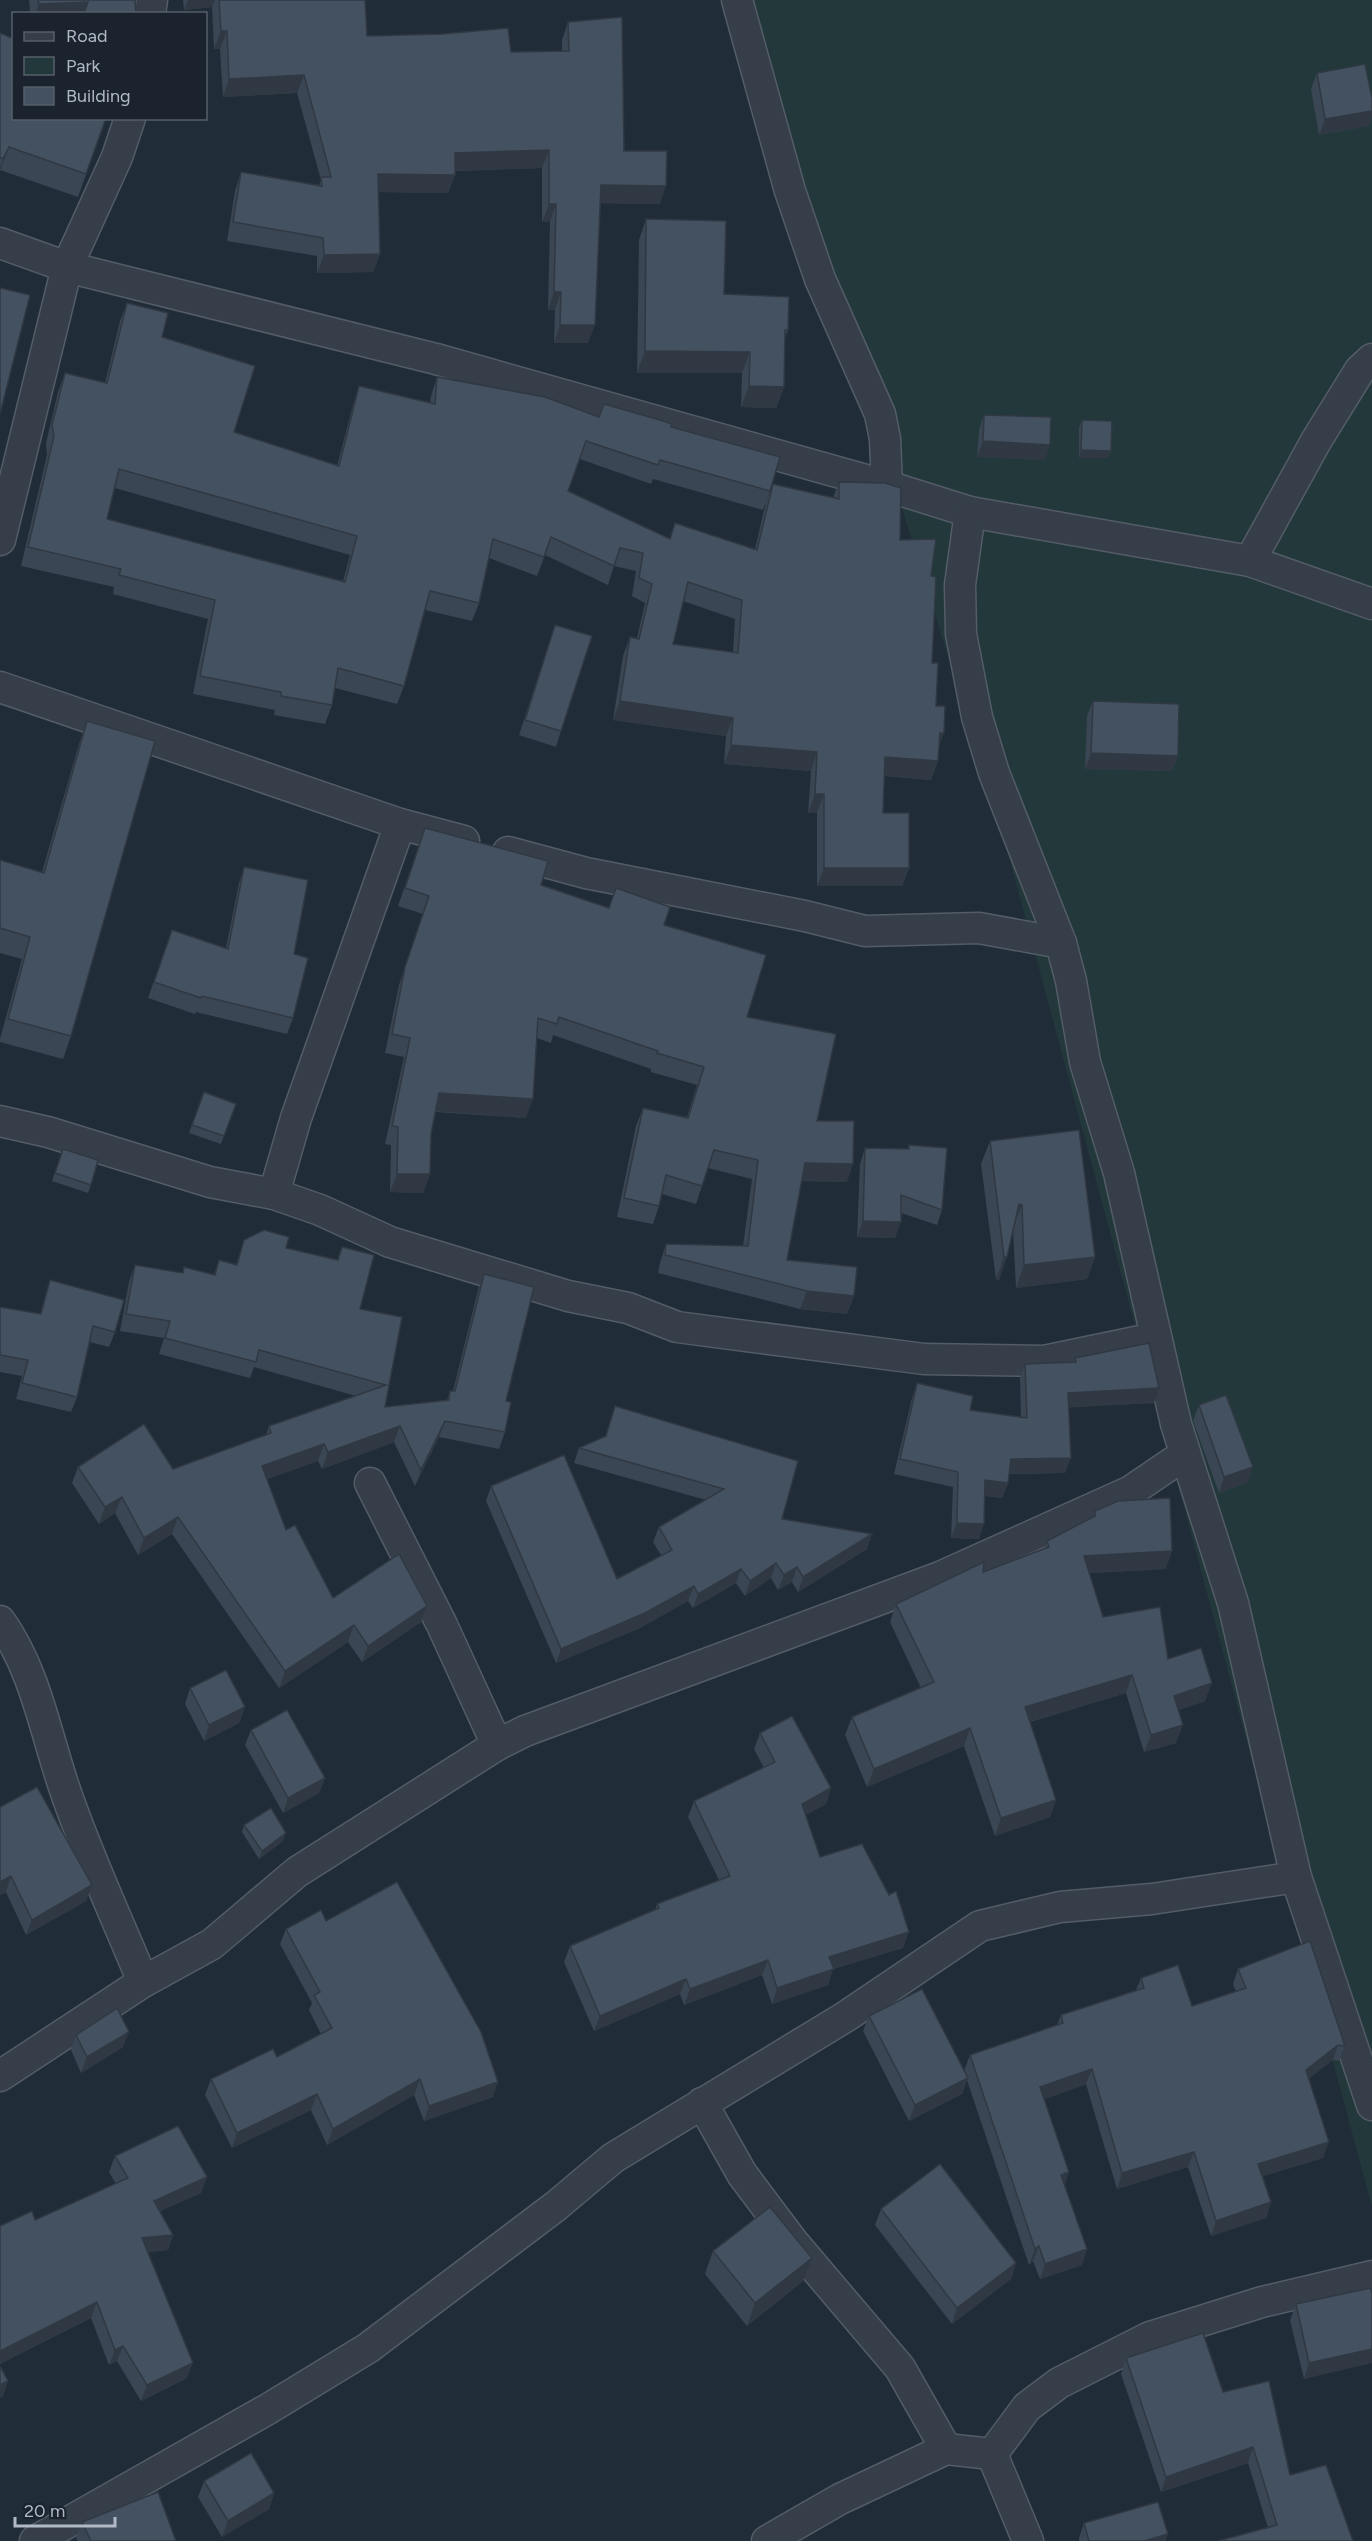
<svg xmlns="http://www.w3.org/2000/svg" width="1372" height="2541" font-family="Figtree,sans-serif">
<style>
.green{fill:#23383a}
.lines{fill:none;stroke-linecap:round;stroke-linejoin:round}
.minor-casing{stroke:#535c67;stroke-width:33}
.minor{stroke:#353e49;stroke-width:30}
.wall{fill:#3a4653;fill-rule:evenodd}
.shaded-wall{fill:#303943}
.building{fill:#445160;stroke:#303943;stroke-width:1.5;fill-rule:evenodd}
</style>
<rect width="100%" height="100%" fill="#212c39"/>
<!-- green -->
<polygon class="green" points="752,0 1372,0 1372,2207 1001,827 828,270"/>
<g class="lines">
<defs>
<g id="minor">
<polyline points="737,0 790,191 820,279 880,414 885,439 887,486"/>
<polyline points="150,14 152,0"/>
<polyline points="0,243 67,267 436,359 887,486 970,512 1250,561 1372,604"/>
<polyline points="970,512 960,585 961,634 977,717 994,773 1061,943 1071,981 1085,1062 1119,1173 1176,1424 1233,1603 1296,1877 1372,2105"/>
<polyline points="0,540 67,267 117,157 130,118"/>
<polyline points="1250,561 1316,441 1360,370 1372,359"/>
<polyline points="0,687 400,824 464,841"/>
<polyline points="508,852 586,873 805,916 865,931 979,928 1061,943"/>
<polyline points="0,1121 48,1132 210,1182 274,1194 320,1210 390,1242 568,1296 628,1308 677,1327 924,1359 1044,1361 1155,1338"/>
<polyline points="274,1194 296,1118 400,824"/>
<polyline points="370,1483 442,1625 497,1745"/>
<path d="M0 1621C35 1670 45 1731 64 1787 86 1853 117 1918 143 1982"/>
<polyline points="0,2076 143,1982 212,1944 297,1872 497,1745 525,1731 940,1577 1131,1491 1184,1455"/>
<polyline points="702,2103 742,2174 793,2242 900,2368 946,2449"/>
<polyline points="992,2454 1027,2407 1059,2383 1150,2337 1262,2302 1372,2276"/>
<polyline points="992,2454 1028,2541"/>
<polyline points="35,2541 268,2409 368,2348 556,2206 613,2158 845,2017 980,1926 1060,1907 1152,1899 1296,1877"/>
<polyline points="767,2541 840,2499 946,2449 992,2454"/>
</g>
</defs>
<!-- minor casing -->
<use href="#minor" class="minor-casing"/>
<!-- minor -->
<use href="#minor" class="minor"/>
</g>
<!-- wall -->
<g class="wall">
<polygon points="29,0 135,0 136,14 30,14"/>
<polygon points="183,0 365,0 367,36 511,52 562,52 562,40 568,22 624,151 660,204 600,203 588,343 554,343 555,310 548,310 550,222 542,222 542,168 455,171 455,175 448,193 378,192 380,254 373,272 317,273 317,256 227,241 235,191 241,172 319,185 321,180 297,93 223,97 220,49 214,49 212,7 184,10"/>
<polygon points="0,33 106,118 78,197 0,170"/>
<polygon points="1317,73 1372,111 1372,117 1369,126 1319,135 1311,89"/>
<polygon points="646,219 724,294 788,330 785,338 784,387 776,408 741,407 742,373 637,373 639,240"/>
<path d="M127 303 162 337 234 432 337 466 353 405 359 386 430 403 431 396 437 377 599 417 671 427 770 491 763 510 653 479 651 484 580 459 568 491 670 539 755 549 766 502 773 484 833 498 839 482 900 540 931 576 932 663 939 746 938 761 931 780 884 776 883 813 909 868 902 886H817V813H808L811 771 724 764 726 736 613 720 623 656 630 637 637 638 645 603 632 596 636 571 614 566 608 585 545 555 537 576 489 558 479 603 472 621 425 610 404 686 397 704 335 688 332 705 325 724 274 715 275 710 193 694 208 619 113 594 114 587 21 566 47 455 46 443 58 392 65 373 105 383 120 321ZM115 488 350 555 343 581 107 519ZM683 601 735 619 733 652 673 644Z"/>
<polygon points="984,415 1045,460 977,457 979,430"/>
<polygon points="1082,420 1109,458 1079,458 1079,428"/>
<polygon points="555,625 561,731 556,747 519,735"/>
<polygon points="1093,701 1178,756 1172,771 1085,769 1087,716"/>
<polygon points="87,721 71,1036 63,1059 0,1042 0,1039 22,959 0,953 0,860 42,872 79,744"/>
<polygon points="425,828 541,885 608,908 664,925 747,1017 817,1121 847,1182 801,1181 787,1260 854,1296 847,1314 800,1309 658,1273 660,1263 666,1244 743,1246 752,1179 708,1168 696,1204 662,1194 659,1206 653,1224 617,1217 636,1126 643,1108 687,1117 697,1085 651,1072 651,1069 553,1035 551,1043 537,1038 526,1118 436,1112 431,1134 430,1174 423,1193 390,1192 391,1145 385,1144 404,1057 385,1053 399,985 423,914 398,906"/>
<polygon points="244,867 294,954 293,1018 287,1034 196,1012 195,1014 148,998 172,930 226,948 239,883"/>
<polygon points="204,1092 236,1104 221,1144 189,1133"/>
<polygon points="990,1141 1095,1257 1087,1279 1016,1288 1013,1230 999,1280 996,1279 981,1164"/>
<polygon points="909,1145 942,1210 937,1225 901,1213 895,1238 857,1237 860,1164 865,1148 907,1149"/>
<polygon points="63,1149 91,1185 88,1193 52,1181"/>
<polygon points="244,1240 286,1248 337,1260 342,1247 360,1309 402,1317 385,1407 447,1400 450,1391 453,1391 478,1290 484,1274 506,1401 505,1432 499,1449 439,1437 415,1486 394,1442 322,1469 318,1461 267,1479 286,1530 333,1598 427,1606 421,1622 362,1662 348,1642 279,1688 172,1534 138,1555 115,1513 99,1524 72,1483 78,1467 173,1469 266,1435 269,1426 356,1396 254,1367 250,1378 159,1354 164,1338 120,1331 129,1282 135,1265 182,1273 214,1275 219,1260 236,1265"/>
<polygon points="50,1280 115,1332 109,1347 90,1342 77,1397 71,1412 16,1399 22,1376 0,1372 0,1307 40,1314"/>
<polygon points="1075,1358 1154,1403 1069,1407 1065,1473 1009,1474 1008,1483 1002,1498 985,1496 979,1539 951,1538 953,1487 894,1474 912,1398 917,1383 970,1410 1021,1417 1020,1379 1025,1364 1074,1362"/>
<polygon points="1199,1405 1248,1482 1219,1493 1193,1421"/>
<polygon points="615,1406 782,1519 867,1549 798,1592 792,1582 778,1590 771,1578 745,1596 736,1583 693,1608 688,1601 640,1628 556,1663 486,1501 491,1486 617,1579 661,1555 653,1542 659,1527 706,1500 574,1463 579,1448 605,1437"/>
<polygon points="1095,1511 1166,1569 1089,1573 1103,1617 1168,1659 1205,1701 1179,1710 1176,1743 1144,1752 1126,1693 1030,1722 1056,1800 1050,1817 995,1836 964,1746 867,1787 845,1735 852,1717 921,1688 890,1622 896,1604 1044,1549 1047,1541 1093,1517"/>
<polygon points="190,1688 245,1707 239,1723 204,1741 185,1704"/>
<polygon points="251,1730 325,1778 319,1793 283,1813 245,1745"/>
<polygon points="760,1733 831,1788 826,1804 805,1815 820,1857 903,1948 833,1969 828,1985 772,2004 762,1975 684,2005 680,1994 594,2031 564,1962 570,1946 655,1910 657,1904 719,1880 688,1817 694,1801 764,1768 754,1749"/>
<polygon points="0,1807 92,1885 86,1901 26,1935 6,1892 0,1895"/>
<polygon points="244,1825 283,1841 259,1859 242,1832"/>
<polygon points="326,1921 493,2097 424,2121 414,2095 327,2145 311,2110 232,2148 205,2095 211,2079 277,2057 321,2034 309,2010 312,2003 280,1944 286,1929"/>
<polygon points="1238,1969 1345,2046 1339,2061 1333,2060 1309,2078 1323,2158 1263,2176 1271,2202 1266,2218 1211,2236 1188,2167 1117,2189 1086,2084 1044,2099 1065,2185 1082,2265 1040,2279 1033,2261 1029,2265 967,2080 962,2094 909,2121 863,2031 869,2016 964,2071 970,2055 1057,2025 1061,2015 1136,1990 1141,1978 1192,2006 1236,1992 1233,1984"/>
<polygon points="76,2035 123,2047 81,2073 71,2050"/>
<polygon points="115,2156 201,2193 160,2211 173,2235 168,2250 148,2252 187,2378 141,2401 117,2361 109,2365 91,2318 0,2364 0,2226 35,2220 116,2184 109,2172"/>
<polygon points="881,2209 1016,2263 1011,2279 952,2324 875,2225"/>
<polygon points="713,2251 803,2281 747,2326 705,2274"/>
<polygon points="1370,2288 1304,2379 1290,2320 1296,2304"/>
<polygon points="1126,2358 1223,2392 1290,2475 1353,2541 1268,2528 1248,2463 1161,2492 1121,2374"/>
<polygon points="204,2481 274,2493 269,2509 222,2537 198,2497"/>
<polygon points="82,2522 176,2541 78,2541 76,2538"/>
<polygon points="1084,2523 1168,2534 1165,2541 1079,2541 1079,2538"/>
</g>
<!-- shaded-wall -->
<g class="shaded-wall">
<polygon points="188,0 215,0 212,7 184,10"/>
<polygon points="88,2 84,14 35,14 39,4"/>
<polygon points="221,31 227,31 220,49 214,49"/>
<polygon points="304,75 297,93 223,97 229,79"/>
<polygon points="1372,111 1372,117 1369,126 1319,135 1325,119"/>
<polygon points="9,147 0,170 0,167 3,159"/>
<polygon points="549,150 542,168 448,171 455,153"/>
<polygon points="378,174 455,175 448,193 371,192"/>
<polygon points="601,185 666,186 660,204 594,203"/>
<polygon points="549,204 556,204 550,222 542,222"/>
<polygon points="380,254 373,272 317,273 324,255"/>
<polygon points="554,292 561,292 555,310 548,310"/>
<polygon points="560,325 595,325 588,343 554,343"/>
<polygon points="645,351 750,352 742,373 637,373"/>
<polygon points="749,386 784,387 776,408 741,407"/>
<polygon points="983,441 1050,445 1045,460 977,457"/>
<polygon points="1081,450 1111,451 1109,458 1079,458"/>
<polygon points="620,701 733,718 726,736 613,720"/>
<polygon points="940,733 944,733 937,751"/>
<polygon points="731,745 817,752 811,771 724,764"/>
<polygon points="1091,753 1178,756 1172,771 1085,769"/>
<polygon points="885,757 938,761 931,780 878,775"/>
<polygon points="815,794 824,794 817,813 808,813"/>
<polygon points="824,868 909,868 902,886 817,886"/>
<polygon points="439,1093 533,1099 526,1118 433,1111"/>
<polygon points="805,1163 853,1164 847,1182 798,1181"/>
<polygon points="397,1174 430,1174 423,1193 390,1192"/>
<polygon points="1019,1204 1022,1205 1013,1227"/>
<polygon points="863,1221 901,1222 895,1238 857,1237"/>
<polygon points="1004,1257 1007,1257 999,1280 996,1279"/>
<polygon points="1095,1257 1087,1279 1016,1288 1024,1265"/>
<polygon points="807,1291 854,1296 847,1314 800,1309"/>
<polygon points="1159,1388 1154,1403 1063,1408 1068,1393"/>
<polygon points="445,1421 439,1437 415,1486 421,1470"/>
<polygon points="400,1426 394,1442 322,1469 328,1452"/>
<polygon points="324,1444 318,1461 256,1483 262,1466"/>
<polygon points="1071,1458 1065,1473 1006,1474 1011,1459"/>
<polygon points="1253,1467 1248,1482 1219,1493 1224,1477"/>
<polygon points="985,1480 1008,1483 1002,1498 980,1495"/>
<polygon points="122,1497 115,1513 99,1524 105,1507"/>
<polygon points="178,1517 172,1534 138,1555 144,1538"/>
<polygon points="957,1523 984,1524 979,1539 951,1538"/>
<polygon points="872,1534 867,1549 798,1592 803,1577"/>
<polygon points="1172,1551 1166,1569 1077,1574 1084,1556"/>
<polygon points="776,1563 771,1578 745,1596 750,1581"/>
<polygon points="797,1567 792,1582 778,1590 784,1575"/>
<polygon points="741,1569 736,1583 693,1608 698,1594"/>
<polygon points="694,1586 688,1601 640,1628 556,1663 561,1649"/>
<polygon points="427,1606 421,1622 362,1662 368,1646"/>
<polygon points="354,1625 348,1642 279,1688 285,1671"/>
<polygon points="1132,1675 1126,1693 1018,1725 1025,1707"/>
<polygon points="1212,1683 1205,1701 1168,1714 1174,1696"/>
<polygon points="245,1707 239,1723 204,1741 209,1725"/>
<polygon points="1183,1725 1176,1743 1144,1752 1151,1735"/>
<polygon points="970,1728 964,1746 867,1787 874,1769"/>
<polygon points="325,1778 319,1793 283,1813 288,1798"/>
<polygon points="831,1788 826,1804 796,1820 802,1804"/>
<polygon points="1056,1800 1050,1817 995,1836 1001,1818"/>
<polygon points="286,1833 283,1841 259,1859 262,1851"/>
<polygon points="11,1876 6,1892 0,1895 0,1882"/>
<polygon points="92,1885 86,1901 26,1935 32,1920"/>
<polygon points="909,1932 903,1948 833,1969 828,1985 772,2004 777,1988 829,1957"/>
<polygon points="768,1960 762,1975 684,2005 690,1989"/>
<polygon points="686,1979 680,1994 594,2031 600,2016"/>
<polygon points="129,2032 123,2047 81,2073 87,2057"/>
<polygon points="1338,2045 1333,2060 1301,2085 1306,2070"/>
<polygon points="1092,2069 1086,2084 1035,2103 1040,2087"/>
<polygon points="968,2078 962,2094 909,2121 915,2105"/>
<polygon points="420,2079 414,2095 327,2145 333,2129"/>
<polygon points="498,2082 493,2097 424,2121 429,2106"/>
<polygon points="317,2094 311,2110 232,2148 237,2133"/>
<polygon points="1329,2142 1323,2158 1253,2179 1258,2164"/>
<polygon points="1194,2152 1188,2167 1117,2189 1122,2173"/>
<polygon points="1069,2172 1064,2188 1061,2175"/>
<polygon points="207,2177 201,2193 149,2216 154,2201"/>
<polygon points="1271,2202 1266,2218 1211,2236 1216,2221"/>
<polygon points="173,2235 168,2250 136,2253 142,2238"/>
<polygon points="1039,2246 1033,2261 1029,2265 1035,2249"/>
<polygon points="1087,2249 1082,2265 1040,2279 1045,2264"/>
<polygon points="812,2258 803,2281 747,2326 755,2303"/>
<polygon points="1016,2263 1011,2279 952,2324 957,2308"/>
<polygon points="97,2302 91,2318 0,2364 0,2351"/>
<polygon points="123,2346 117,2361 109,2365 115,2350"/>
<polygon points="1372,2349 1372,2363 1304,2379 1309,2363"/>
<polygon points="193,2363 187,2378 141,2401 147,2385"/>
<polygon points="8,2381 3,2397 0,2398 0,2385"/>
<polygon points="1253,2447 1248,2463 1161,2492 1166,2477"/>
<polygon points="274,2493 269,2509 222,2537 228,2521"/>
<polygon points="1168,2534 1165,2541 1144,2541"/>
</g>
<!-- building -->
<g class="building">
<polygon points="38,0 135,0 136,14 84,14 88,2 39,4"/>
<polygon points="219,0 365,0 367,36 443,34 508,28 511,52 569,51 568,22 622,17 624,151 667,151 666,186 601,185 595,325 560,325 561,292 554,292 556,204 549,204 549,150 455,153 455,175 378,174 380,254 324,255 323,238 233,222 241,172 322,186 321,177 331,177 304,75 229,79 227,31 221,31"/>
<polygon points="0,33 14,39 14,118 106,118 86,174 9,147 3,159 0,157"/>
<polygon points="1365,64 1372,98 1372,111 1325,119 1317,73"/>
<polygon points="646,219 726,221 724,294 789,297 788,330 785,330 784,387 749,386 750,352 645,351"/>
<polygon points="0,288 30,295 0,414"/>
<path d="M127 303 168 313 162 337 255 366 234 432 339 466 359 386 435 404 437 377 545 397 599 417 604 404 660 420 672 424 671 427 780 457 770 491 660 460 658 465 586 441 568 491 670 539 675 523 757 550 773 484 839 499V482L885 483 901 488 900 540 936 539 931 576 936 577 932 663H938L936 706H945L944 733H940L938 761 885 757 883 813H909V868H824V794H815L817 752 731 745 733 718 620 701 630 637 639 639 652 584 639 578 643 553 620 548 614 566 551 537 544 557 493 539 479 603 430 591 404 686 338 668 332 705 281 696V692L200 676 215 600 119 575 121 569 28 547 54 436 52 425 65 373 107 383ZM119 469 357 536 345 582 107 519ZM688 582 742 600 738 653 673 644Z"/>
<polygon points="984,415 1051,417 1050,445 983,441"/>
<polygon points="1082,420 1112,421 1111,451 1081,450"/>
<polygon points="555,625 592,636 561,731 525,720"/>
<polygon points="1093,701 1179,704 1178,756 1091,753"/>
<polygon points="87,721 155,741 71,1036 8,1019 30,937 0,928 0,860 44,873"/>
<polygon points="425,828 548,861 541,885 609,908 616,888 670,907 664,925 766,955 747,1017 836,1034 817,1121 854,1121 853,1164 805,1163 787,1260 857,1267 854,1296 807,1291 665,1255 666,1244 748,1246 758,1160 714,1150 702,1186 666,1175 659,1206 624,1198 643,1108 688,1118 704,1067 657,1053 658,1051 559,1017 557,1024 538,1018 533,1099 439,1093 431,1134 430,1174 397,1174 398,1127 392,1126 410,1038 392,1034 405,967 429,896 405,888"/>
<polygon points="244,867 308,880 294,954 308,958 293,1018 202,996 201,998 154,982 172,930 228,949"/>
<polygon points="204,1092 236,1104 224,1136 192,1125"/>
<polygon points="1079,1130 1095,1257 1024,1265 1022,1205 1019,1204 1007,1257 1004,1257 990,1141"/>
<polygon points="909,1145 947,1148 942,1210 901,1195 901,1222 863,1221 865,1148 909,1149"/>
<polygon points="63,1149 98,1160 91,1185 55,1173"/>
<polygon points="264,1230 289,1237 286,1248 338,1260 342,1247 374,1255 360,1309 402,1317 385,1407 449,1400 450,1391 455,1391 484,1274 534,1287 506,1401 511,1402 505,1432 445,1421 421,1470 400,1426 328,1452 324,1444 262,1466 286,1530 295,1525 333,1598 399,1554 427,1606 368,1646 354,1625 285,1671 178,1517 144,1538 122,1497 105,1507 78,1467 144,1424 173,1469 271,1433 269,1426 386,1385 259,1350 256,1362 165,1338 170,1321 126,1314 135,1265 183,1273 184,1267 215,1275 219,1260 237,1265 244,1240"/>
<polygon points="50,1280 124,1300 115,1332 93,1326 77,1397 22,1383 28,1360 0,1355 0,1307 41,1314"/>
<polygon points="1149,1343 1159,1388 1068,1393 1071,1458 1011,1459 1008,1483 985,1480 984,1524 957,1523 958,1472 900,1459 917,1383 973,1396 970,1410 1027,1418 1025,1364 1076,1362 1075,1358"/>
<polygon points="1226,1395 1253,1467 1224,1477 1199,1405"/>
<polygon points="615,1406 798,1461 782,1519 872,1534 803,1577 797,1567 784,1575 776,1563 750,1581 741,1569 698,1594 694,1586 645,1613 561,1649 491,1486 564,1455 617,1579 672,1550 659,1527 724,1489 579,1448 606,1436"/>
<polygon points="1170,1498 1172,1551 1084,1556 1103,1617 1160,1607 1168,1659 1201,1648 1212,1683 1174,1696 1183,1725 1151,1735 1132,1675 1025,1707 1056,1800 1001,1818 970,1728 874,1769 852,1717 934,1682 896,1604 984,1562 983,1572 1049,1547 1047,1541 1095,1516 1095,1511 1118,1501"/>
<polygon points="226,1670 245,1707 209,1725 190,1688"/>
<polygon points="287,1710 325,1778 288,1798 251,1730"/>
<polygon points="792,1716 831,1788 802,1804 820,1857 862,1844 889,1895 896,1891 909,1932 829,1957 834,1969 777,1988 768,1960 690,1989 686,1979 600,2016 570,1946 659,1908 657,1904 730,1876 694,1801 775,1762 760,1733"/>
<polygon points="37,1787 92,1885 32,1920 11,1876 0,1882 0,1807"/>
<polygon points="271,1808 286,1833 262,1851 244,1825"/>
<polygon points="397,1882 481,2032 498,2082 429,2106 420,2079 333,2129 317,2094 237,2133 211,2079 273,2049 277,2057 332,2028 314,1995 320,1992 286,1929 321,1910 326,1921"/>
<polygon points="1310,1941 1345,2046 1338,2045 1306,2070 1329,2142 1258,2164 1271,2202 1216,2221 1194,2152 1122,2173 1092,2069 1040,2087 1069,2172 1061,2175 1087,2249 1045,2264 1039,2246 1035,2249 970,2055 1063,2023 1061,2015 1144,1988 1141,1978 1178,1965 1192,2006 1246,1988 1238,1969"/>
<polygon points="922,1989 968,2078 915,2105 869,2016"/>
<polygon points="117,2008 129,2032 87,2057 76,2035"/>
<polygon points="178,2126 207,2177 154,2201 173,2235 142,2238 193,2363 147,2385 123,2346 115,2350 97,2302 0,2351 0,2226 32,2211 35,2220 128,2178 115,2156"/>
<polygon points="940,2164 1016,2263 957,2308 881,2209"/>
<polygon points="770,2207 812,2258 755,2303 713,2251"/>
<polygon points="1370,2288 1372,2294 1372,2349 1309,2363 1296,2304"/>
<polygon points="1203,2333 1223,2392 1269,2381 1290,2475 1326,2465 1353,2541 1218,2541 1277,2525 1253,2447 1166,2477 1126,2358"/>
<polygon points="0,2366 8,2381 0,2385"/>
<polygon points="251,2453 274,2493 228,2521 204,2481"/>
<polygon points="158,2492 176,2541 91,2541 82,2522"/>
<polygon points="1158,2502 1168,2534 1144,2541 1089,2541 1084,2523"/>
</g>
<!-- legend -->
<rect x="12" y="12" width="195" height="108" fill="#1a232e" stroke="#565f6a" stroke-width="1.5"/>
<rect x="24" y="32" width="30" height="9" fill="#353e49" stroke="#565f6a" stroke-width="1.5"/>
<text x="66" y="42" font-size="18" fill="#b0b9c5">Road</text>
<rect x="24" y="57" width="30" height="18" fill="#23383a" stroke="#565f6a" stroke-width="1.5"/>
<text x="66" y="72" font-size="18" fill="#b0b9c5">Park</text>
<rect x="24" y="87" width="30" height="18" fill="#445160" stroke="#565f6a" stroke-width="1.5"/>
<text x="66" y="102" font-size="18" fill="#b0b9c5">Building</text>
<!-- scale -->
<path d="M15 2517v9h100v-9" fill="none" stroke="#b0b9c5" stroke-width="3"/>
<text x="24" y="2517" font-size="18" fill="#b0b9c5" stroke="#1a232e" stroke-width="4.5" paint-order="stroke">20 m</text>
</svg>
